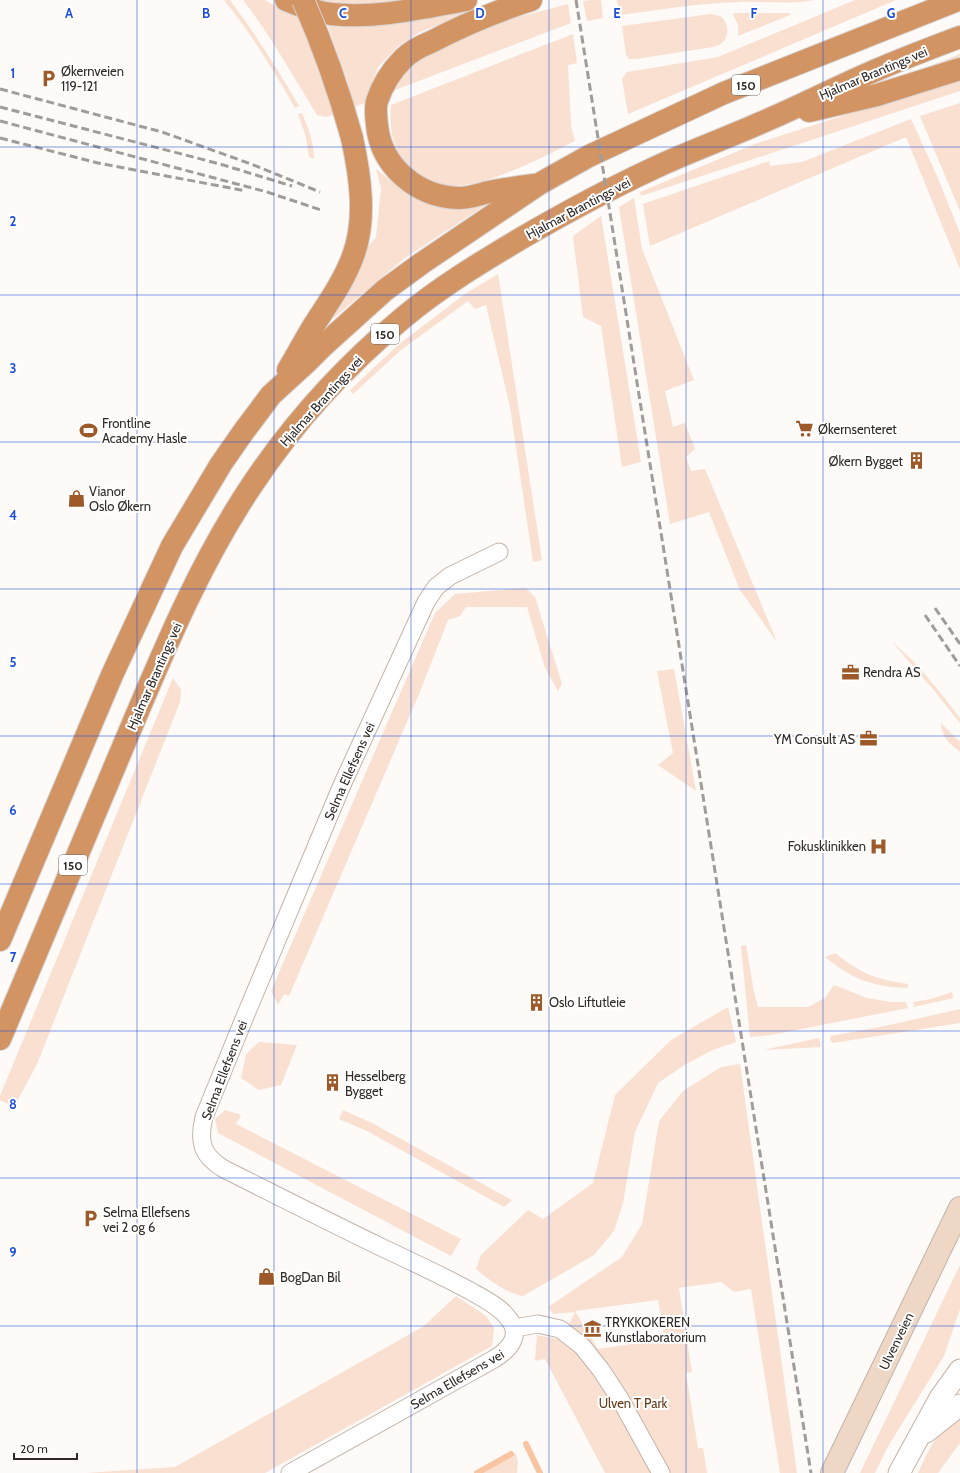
<svg xmlns="http://www.w3.org/2000/svg" width="960" height="1473" font-family="Cabin,sans-serif">
<style>
.green{fill:#f9e0d1;fill-rule:evenodd}
.lines{fill:none;stroke-linecap:round;stroke-linejoin:round}
.stream{stroke:#f9c4a1;stroke-width:6}
.minor-casing{stroke:#c3b3a9;stroke-width:19}
.tertiary-casing{stroke:#c3b3a9;stroke-width:23}
.secondary-casing{stroke:#c3b3a9;stroke-width:24}
.trunk-casing{stroke:#d6d4d4;stroke-width:24}
.minor{stroke:#fff;stroke-width:17}
.tertiary{stroke:#fff;stroke-width:21}
.secondary{stroke:#eed7c5;stroke-width:22}
.trunk{stroke:#d39464;stroke-width:22}
.rail{stroke:#a09c99;stroke-width:3;stroke-dasharray:8 4;stroke-linecap:butt}
.trunk-bridge-casing{stroke:#d6d4d4;stroke-width:24;stroke-linecap:butt}
.trunk-bridge{stroke:#d39464;stroke-width:22}
.grid{fill:none;stroke:#1d4ed8;stroke-width:1;stroke-opacity:0.55}
.labels{text-anchor:middle;dominant-baseline:central;stroke-width:4;stroke-linejoin:round;paint-order:stroke}
.shield{fill:#fff;stroke:#6e6a67;stroke-width:1}
.shield-label{font-size:12px;font-weight:bold;fill:#302a26}
.poi-label{font-size:13px;fill:#302a26;stroke:#fff;text-anchor:start}
.street-label{font-size:13px;fill:#302a26;stroke:#fff}
.park-label{font-size:13px;fill:#663b1b;stroke:#fff}
.grid-label{font-size:13px;text-anchor:middle;font-weight:bold;fill:#1d4ed8;stroke:#fff;stroke-width:4;stroke-linejoin:round;paint-order:stroke}
</style>
<rect width="100%" height="100%" fill="#fdfaf8"/>
<!-- green -->
<g class="green">
<path d="M224 0H230C255 34 278 69 299 106L295 108C273 69 252 35 224 0Z"/>
<path d="M243 0H265L285 12 300 17 320 67 335 114 326 117 317 115C293 76 271 36 243 0Z"/>
<polygon points="316,0 419,0 338,7"/>
<polygon points="592,0 601,0 603,18 587,21 583,1"/>
<path d="M617 0H814C789 5 764 1 738 2 699 3 659 10 620 15Z"/>
<polygon points="855,0 896,0 628,114 622,79 627,72 718,57"/>
<polygon points="568,4 571,23 395,90 401,80 411,67 446,43 492,24"/>
<polygon points="475,5 476,10 420,32 398,46 378,67 365,103 355,107 346,77 327,24"/>
<polygon points="735,13 790,13 790,15 738,36 738,25 733,14"/>
<path d="M711 14C713 15 718 15 720 16 729 22 730 37 722 43 720 45 716 46 713 47L636 59H629L626 55 622 26Z"/>
<path d="M573 34 577 63 568 65 571 126 575 141C541 158 484 189 446 186 435 185 422 177 414 170 393 154 389 130 391 105Z"/>
<polygon points="960,54 960,61 931,71 917,71"/>
<polygon points="960,78 960,91 641,196 640,192 755,144"/>
<polygon points="960,103 960,211 920,116"/>
<path d="M302 113C308 128 314 142 314 159L309 157 306 137 298 114Z"/>
<polygon points="911,119 937,176 960,233 960,269 906,137 650,246 643,204 769,161 770,166 802,162"/>
<path d="M376 169C387 177 397 187 408 194 431 208 461 204 487 204L405 258 324 326 364 252 376 237 381 189Z"/>
<polygon points="634,198 642,249 694,380 665,391 673,427 685,423 695,449 686,457 691,471 705,469 777,642 740,590 709,512 670,524 619,207"/>
<polygon points="601,216 641,462 622,467 601,326 583,317 573,236"/>
<polygon points="498,274 542,560 533,562 510,407 486,305 475,309 468,301 401,350 353,394 350,390 398,345 465,294"/>
<polygon points="526,588 535,597 562,684 558,691 545,668 527,607 466,607 460,616 448,620 419,694 289,996 284,994 278,1005 271,991 435,613 455,594"/>
<path d="M892 642C919 664 939 691 960 718V723L932 688Z"/>
<polygon points="674,669 696,791 658,765 673,753 657,671"/>
<polygon points="173,678 181,690 180,702 37,1064 14,1107 0,1100 0,1096"/>
<path d="M941 723 960 742V752C949 743 942 738 941 723Z"/>
<polygon points="746,945 754,992 758,1007 808,1007 825,998 834,985 867,998 891,1002 906,1002 908,1008 771,1035 750,1037 741,946"/>
<path d="M835 953C862 974 874 979 908 984V988C873 987 852 979 825 957Z"/>
<polygon points="952,992 953,998 914,1007 913,1002 931,999"/>
<path d="M728 1007 736 1042 713 1050 686 1064 658 1083 635 1132 623 1203 614 1231 594 1255 523 1296C506 1293 489 1280 476 1269L481 1255 528 1210 543 1219 593 1183 615 1095 671 1040Z"/>
<polygon points="960,1009 960,1023 833,1043 830,1040 831,1036 885,1026"/>
<polygon points="819,1038 821,1047 763,1050"/>
<polygon points="259,1042 297,1045 281,1085 259,1090 241,1078 246,1054"/>
<path d="M740 1064 797 1473H780L751 1289 734 1292 721 1282 679 1288 692 1372 686 1373 698 1448H703L707 1473H605L545 1359 535 1361 537 1335 562 1340 575 1312 553 1314 548 1307 622 1257 642 1224 659 1121 683 1091 721 1067ZM658 1300 665 1339 598 1349 575 1311Z"/>
<polygon points="225,1110 241,1115 236,1124 461,1239 451,1256 218,1133 215,1119"/>
<polygon points="343,1110 372,1123 512,1200 504,1207 367,1131 339,1119"/>
<polygon points="960,1265 960,1309 944,1356 887,1448 875,1473 860,1473"/>
<polygon points="456,1296 486,1316 494,1328 492,1346 265,1473 86,1473 175,1467 424,1326"/>
<path d="M960 1415V1443L938 1473H918C930 1448 936 1431 960 1415Z"/>
<polygon points="516,1453 518,1462 517,1473 482,1473"/>
</g>
<g class="lines">
<!-- stream -->
<g class="stream">
<polyline points="526,1444 540,1473"/>
<polyline points="477,1473 511,1454"/>
</g>
<defs>
<g id="minor">
<polyline points="514,1328 538,1324 560,1329 582,1346 601,1370 620,1399 661,1473"/>
<path d="M290 1473 494 1359C509 1350 523 1335 508 1318 500 1307 486 1300 474 1293 445 1277 415 1263 385 1249 331 1223 278 1196 224 1169 202 1156 198 1142 204 1117L246 1014 342 785 426 602 436 587 450 576 499 552"/>
</g>
<g id="tertiary">
<polyline points="926,1432 960,1405"/>
<polyline points="899,1473 940,1398 960,1370"/>
</g>
<polyline id="secondary" points="832,1473 960,1208"/>
<g id="trunk">
<path d="M286 0C300 6 316 12 331 14 376 19 422 8 466 0"/>
<path d="M531 0C497 11 463 25 431 42 421 46 410 52 403 59 392 70 382 86 377 101 375 108 376 117 377 125 381 167 418 197 459 198 469 198 480 194 489 192 504 189 519 187 534 185"/>
<polyline points="809,111 877,95 960,69"/>
<path d="M288 370C297 355 305 340 314 325 328 303 344 281 353 256 367 219 360 175 352 138"/>
<polyline points="0,940 112,675 172,546 221,464 244,431 271,395 306,363 324,345 385,290 422,263 539,184 589,156 724,93 958,0"/>
<path d="M0 1039C39 946 78 854 117 761 157 667 195 570 252 485 294 422 346 365 404 317 440 287 480 263 520 239 563 214 605 191 650 170 685 153 722 140 758 124 794 109 829 91 865 75 896 61 928 49 960 37"/>
</g>
</defs>
<!-- minor casing -->
<use href="#minor" class="minor-casing"/>
<!-- tertiary casing -->
<use href="#tertiary" class="tertiary-casing"/>
<!-- secondary casing -->
<use href="#secondary" class="secondary-casing"/>
<!-- trunk casing -->
<use href="#trunk" class="trunk-casing"/>
<!-- minor -->
<use href="#minor" class="minor"/>
<!-- tertiary -->
<use href="#tertiary" class="tertiary"/>
<!-- secondary -->
<use href="#secondary" class="secondary"/>
<!-- trunk -->
<use href="#trunk" class="trunk"/>
<!-- rail -->
<g class="rail">
<polyline points="576,0 811,1473"/>
<polyline points="0,89 162,132 251,164 320,192"/>
<polyline points="0,107 220,164 292,186"/>
<polyline points="0,121 267,192 321,210"/>
<polyline points="0,138 98,163 246,191"/>
<polyline points="935,608 960,644"/>
<polyline points="925,615 960,666"/>
</g>
<defs>
<path id="trunk-bridge" d="M303 0C323 45 339 91 352 138"/>
</defs>
<!-- trunk-bridge casing -->
<use href="#trunk-bridge" class="trunk-bridge-casing"/>
<!-- trunk-bridge -->
<use href="#trunk-bridge" class="trunk-bridge"/>
</g>
<!-- grid -->
<path class="grid" d="M137 0V1473M274 0V1473M411 0V1473M549 0V1473M686 0V1473M823 0V1473M0 147H960M0 295H960M0 442H960M0 589H960M0 736H960M0 884H960M0 1031H960M0 1178H960M0 1326H960"/>
<!-- icons -->
<defs>
<symbol id="parking-bare" viewBox="-9 -9 18 18"><path d="M-3.5-5.5H1a3.5 3.5 0 0 1 0 7H-1V5.5H-3.5ZM-1-3.4V-.6H.8a1.4 1.4 0 0 0 0-2.8Z" fill="#9d5a28" stroke="#fff" stroke-width="2.5" paint-order="stroke"/></symbol>
<symbol id="supermarket-bare" viewBox="-9 -9 18 18"><path d="M-6-5.5h2.5l.6 2H6L4.5 2H-2.5L-4.4-4H-6ZM-1.5 3.2a1.3 1.3 0 1 0 .1 0ZM3 3.2a1.3 1.3 0 1 0 .1 0Z" fill="#9d5a28" stroke="#fff" stroke-width="2.5" paint-order="stroke"/></symbol>
<symbol id="stadium-bare" viewBox="-9 -9 18 18"><path d="M0-5a6.5 5 0 1 0 0 10a6.5 5 0 1 0 0-10ZM-3.5-1.8h7v3.6h-7Z" fill="#9d5a28" stroke="#fff" stroke-width="2.5" paint-order="stroke"/></symbol>
<symbol id="building-bare" viewBox="-9 -9 18 18"><path d="M-4-6H4V6H1V3H-1V6H-4ZM-2.5-4.3h1.7v1.8h-1.7ZM.8-4.3h1.7v1.8H.8ZM-2.5-1h1.7V.8h-1.7ZM.8-1h1.7V.8H.8Z" fill="#9d5a28" stroke="#fff" stroke-width="2.5" paint-order="stroke"/></symbol>
<symbol id="shop-bare" viewBox="-9 -9 18 18"><path d="M-5-2.5h2.3a2.7 3.5 0 0 1 5.4 0H5L5.5 6h-11ZM-1.5-2.5h3a1.5 2.3 0 0 0-3 0Z" fill="#9d5a28" stroke="#fff" stroke-width="2.5" paint-order="stroke"/></symbol>
<symbol id="office-bare" viewBox="-9 -9 18 18"><path d="M-6-3h4V-5.5h4V-3h4V5H-6ZM-1-4.5V-3h2v-1.5ZM-6 0V1H6V0Z" fill="#9d5a28" stroke="#fff" stroke-width="2.5" paint-order="stroke"/></symbol>
<symbol id="hospital-bare" viewBox="-9 -9 18 18"><path d="M-5-5h3v3.5h4V-5h3V5h-3V1.5h-4V5h-3Z" fill="#9d5a28" stroke="#fff" stroke-width="2.5" paint-order="stroke"/></symbol>
<symbol id="museum-bare" viewBox="-9 -9 18 18"><path d="M0-6L6-3V-2H-6V-3ZM-5-1h2V3h-2ZM-1-1h2V3h-2ZM3-1h2V3H3ZM-6 4H6V6H-6Z" fill="#9d5a28" stroke="#fff" stroke-width="2.5" paint-order="stroke"/></symbol>
</defs>
<g fill-rule="evenodd">
<use href="#parking-bare" x="36" y="66" width="25" height="25"/>
<use href="#supermarket-bare" x="792" y="416" width="25" height="25"/>
<use href="#stadium-bare" x="76" y="418" width="25" height="25"/>
<use href="#building-bare" x="904" y="448" width="25" height="25"/>
<use href="#shop-bare" x="64" y="486" width="25" height="25"/>
<use href="#office-bare" x="838" y="660" width="25" height="25"/>
<use href="#office-bare" x="856" y="726" width="25" height="25"/>
<use href="#hospital-bare" x="866" y="834" width="25" height="25"/>
<use href="#building-bare" x="524" y="990" width="25" height="25"/>
<use href="#building-bare" x="320" y="1070" width="25" height="25"/>
<use href="#parking-bare" x="78" y="1206" width="25" height="25"/>
<use href="#shop-bare" x="254" y="1264" width="25" height="25"/>
<use href="#museum-bare" x="580" y="1316" width="25" height="25"/>
</g>
<g class="labels">
<!-- shield labels -->
<g class="shield">
<rect x="732" y="75" width="28" height="20" rx="3"/>
<rect x="371" y="324" width="28" height="20" rx="3"/>
<rect x="59" y="855" width="28" height="20" rx="3"/>
</g>
<g class="shield-label">
<text x="746" y="85">150</text>
<text x="385" y="334">150</text>
<text x="73" y="865">150</text>
</g>
<!-- poi labels -->
<g class="poi-label">
<text x="61" y="71">Økernveien<tspan x="61" dy="15">119-121</tspan></text>
<text x="102" y="423">Frontline<tspan x="102" dy="15">Academy Hasle</tspan></text>
<text x="818" y="429">Økernsenteret</text>
<text x="903" y="461" text-anchor="end">Økern Bygget</text>
<text x="89" y="491">Vianor<tspan x="89" dy="15">Oslo Økern</tspan></text>
<text x="863" y="672">Rendra AS</text>
<text x="855" y="739" text-anchor="end">YM Consult AS</text>
<text x="866" y="846" text-anchor="end">Fokusklinikken</text>
<text x="549" y="1002">Oslo Liftutleie</text>
<text x="345" y="1076">Hesselberg<tspan x="345" dy="15">Bygget</tspan></text>
<text x="103" y="1212">Selma Ellefsens<tspan x="103" dy="15">vei 2 og 6</tspan></text>
<text x="280" y="1277">BogDan Bil</text>
<text x="605" y="1322">TRYKKOKEREN<tspan x="605" dy="15">Kunstlaboratorium</tspan></text>
</g>
<!-- street labels -->
<g class="street-label">
<text transform="translate(873 73) rotate(-23)">Hjalmar Brantings vei</text>
<text transform="translate(578 208) rotate(-28)">Hjalmar Brantings vei</text>
<text transform="translate(321 401) rotate(-48)">Hjalmar Brantings vei</text>
<text transform="translate(154 676) rotate(-66)">Hjalmar Brantings vei</text>
<text transform="translate(349 771) rotate(-66)">Selma Ellefsens vei</text>
<text transform="translate(224 1070) rotate(-69)">Selma Ellefsens vei</text>
<text transform="translate(896 1341) rotate(-64)">Ulvenveien</text>
<text transform="translate(457 1379) rotate(-30)">Selma Ellefsens vei</text>
</g>
<!-- park labels -->
<g class="park-label">
<text x="633" y="1403">Ulven T Park</text>
</g>
</g>
<g class="grid-label">
<text x="69" y="18">A</text>
<text x="206" y="18">B</text>
<text x="343" y="18">C</text>
<text x="480" y="18">D</text>
<text x="617" y="18">E</text>
<text x="754" y="18">F</text>
<text x="891" y="18">G</text>
<text x="13" y="78">1</text>
<text x="13" y="226">2</text>
<text x="13" y="373">3</text>
<text x="13" y="520">4</text>
<text x="13" y="667">5</text>
<text x="13" y="815">6</text>
<text x="13" y="962">7</text>
<text x="13" y="1109">8</text>
<text x="13" y="1257">9</text>
</g>
<!-- scale -->
<path d="M14 1453v6h63v-6" fill="none" stroke="#302a26" stroke-width="2"/>
<text x="20" y="1453" font-size="12" fill="#302a26" stroke="#ffffff" stroke-width="3" paint-order="stroke">20 m</text>
</svg>
